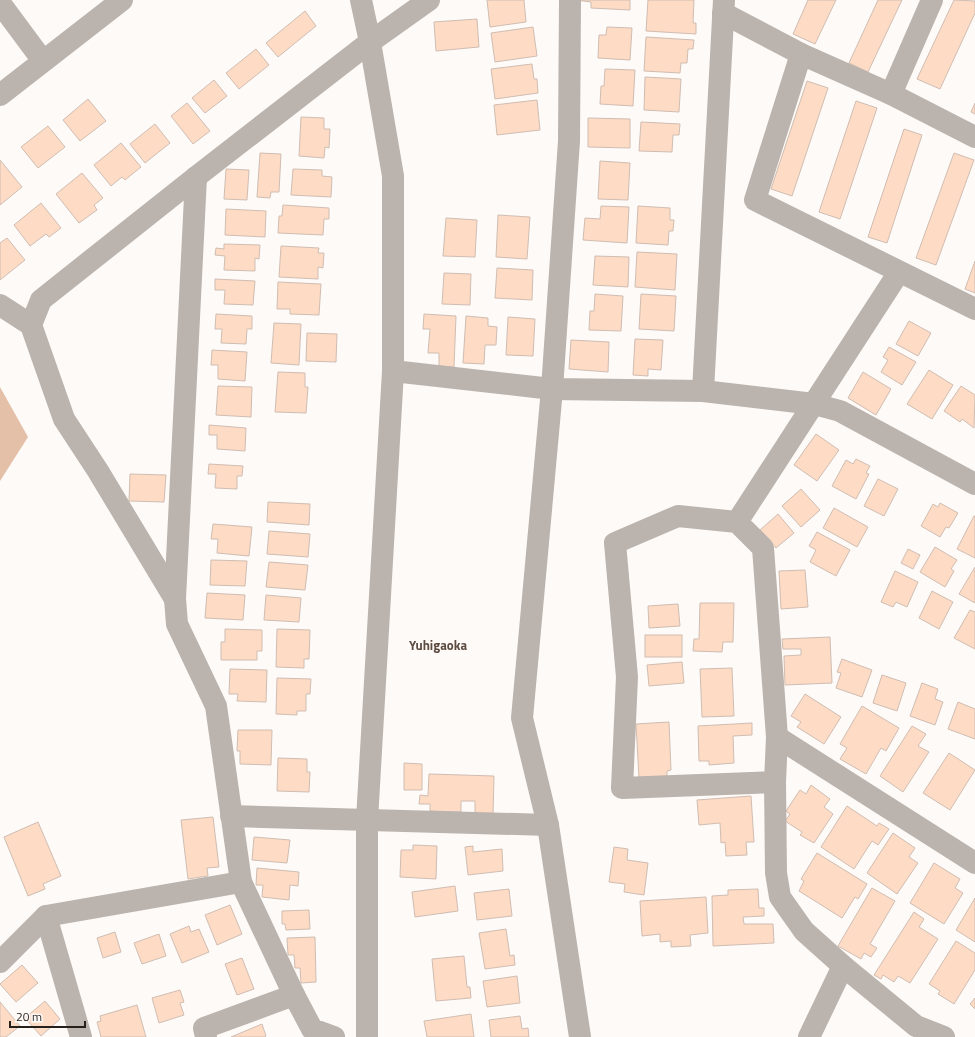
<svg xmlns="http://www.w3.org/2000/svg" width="975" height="1037" font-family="'Titillium Web',sans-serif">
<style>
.green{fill:#e4c0a8}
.building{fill:#fddbc5;stroke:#d0bdb2}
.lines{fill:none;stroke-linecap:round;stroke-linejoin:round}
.minor{stroke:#bbb3ad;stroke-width:22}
.tertiary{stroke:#bbb3ad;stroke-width:22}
.labels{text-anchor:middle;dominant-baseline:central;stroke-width:3.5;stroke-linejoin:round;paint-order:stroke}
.quarter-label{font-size:13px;font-weight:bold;fill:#5c4c42;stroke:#fefaf7}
</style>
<rect width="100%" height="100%" fill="#fefaf7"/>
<!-- green -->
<polygon class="green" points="0,387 28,437 0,481"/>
<!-- building -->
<g class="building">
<polygon points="487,0 524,0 526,22 490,27"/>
<polygon points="576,0 630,0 630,10 591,8 591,2"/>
<polygon points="648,0 694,0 693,23 696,23 696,34 646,31"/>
<polygon points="808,0 836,0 815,44 793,34"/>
<polygon points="878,0 902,0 868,72 849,63"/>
<polygon points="954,0 975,1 975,13 940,89 917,79"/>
<polygon points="305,11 316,26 278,57 266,43"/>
<polygon points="477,19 479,47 436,51 434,22"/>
<polygon points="533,27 537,56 495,62 491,33"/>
<polygon points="607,27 632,28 630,60 598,58 599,35 606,35"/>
<polygon points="646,37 694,40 693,49 688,49 687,63 681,63 680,73 644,71"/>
<polygon points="256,49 269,65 239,89 226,73"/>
<polygon points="532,64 534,79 537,79 538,93 495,99 491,69"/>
<polygon points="605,69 635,70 633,106 600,104 601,86 604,86"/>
<polygon points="645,77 681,79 679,112 644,110"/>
<polygon points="214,80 227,96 205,113 192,98"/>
<polygon points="807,81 828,88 792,196 771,189"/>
<polygon points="88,99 106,121 80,141 63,120"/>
<polygon points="537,100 540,130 497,135 494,105"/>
<polygon points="856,101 877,108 840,219 819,212"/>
<polygon points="187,103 210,131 193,144 171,116"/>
<polygon points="975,103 975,114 971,112"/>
<polygon points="301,117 324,118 324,129 330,129 329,148 325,147 324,158 299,156"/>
<polygon points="588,118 630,119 630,148 588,147"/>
<polygon points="641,122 680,124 679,135 673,135 672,152 639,151"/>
<polygon points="155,124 170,143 145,163 130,144"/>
<polygon points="48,126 65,147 38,168 21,147"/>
<polygon points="904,129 922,135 887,243 868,237"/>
<polygon points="121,143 141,167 125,180 122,177 111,186 94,165"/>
<polygon points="260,153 281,154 279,192 271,192 270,198 257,197"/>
<polygon points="954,153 974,160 936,265 916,258"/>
<polygon points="0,160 22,187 0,205"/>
<polygon points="600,161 630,163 628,200 598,199"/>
<polygon points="226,169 249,170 247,200 224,199"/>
<polygon points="293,169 322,170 322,176 332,177 331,197 291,195"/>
<polygon points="82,173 103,198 94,205 97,210 79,223 56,194"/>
<polygon points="41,203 61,228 49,237 46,234 30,246 14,225"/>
<polygon points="283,205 329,208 329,219 324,219 323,235 278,233 279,216 282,216"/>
<polygon points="601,206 629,207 627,243 583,240 585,218 600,219"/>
<polygon points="638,206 670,208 670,220 674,220 673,231 669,231 668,245 636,243"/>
<polygon points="226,209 266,211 265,237 225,235"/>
<polygon points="498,215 530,217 527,259 496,257"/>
<polygon points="446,218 477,220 475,257 443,256"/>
<polygon points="7,238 25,260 0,280 0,243"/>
<polygon points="224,244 260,245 259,259 255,258 255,271 224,270 225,256 215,255 216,248 224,249"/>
<polygon points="281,246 319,248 318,253 324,253 323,268 318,267 318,279 279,277"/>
<polygon points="637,252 677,254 675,290 635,287"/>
<polygon points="595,256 629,257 628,287 593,285"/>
<polygon points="975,261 975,293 965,289"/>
<polygon points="497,268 533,270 532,300 495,298"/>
<polygon points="444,273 471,274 470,305 442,304"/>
<polygon points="215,279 255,281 253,305 224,304 225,290 215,290"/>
<polygon points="278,282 321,284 319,315 290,314 290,309 277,309"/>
<polygon points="595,294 623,296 621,331 589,330 590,311 594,311"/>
<polygon points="641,294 676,296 674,331 639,329"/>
<polygon points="216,314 252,316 252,329 247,329 246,344 221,343 222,329 215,329"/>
<polygon points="424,314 456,316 454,367 439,366 439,353 428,353 430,329 423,329"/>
<polygon points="466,316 488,318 488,326 497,327 496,345 485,345 484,364 463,363"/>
<polygon points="508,317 535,319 533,356 506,355"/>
<polygon points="909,321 931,333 918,356 896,344"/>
<polygon points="274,323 301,324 299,365 271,363"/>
<polygon points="307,333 337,334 336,362 306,361"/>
<polygon points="635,339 663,340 661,370 648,369 648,376 633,375"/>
<polygon points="571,340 609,342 608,372 569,369"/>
<polygon points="889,347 916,362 902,385 881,372 888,360 883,357"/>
<polygon points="212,350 247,352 245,381 218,379 218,365 211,365"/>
<polygon points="929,370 953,385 932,419 907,404"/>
<polygon points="278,372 305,373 305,387 308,387 306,413 275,412"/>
<polygon points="863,372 891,389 876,415 848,398"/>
<polygon points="218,386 252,387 251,417 216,415"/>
<polygon points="961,386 975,395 974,428 962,419 960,422 944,411"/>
<polygon points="209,425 246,428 245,451 217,449 217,435 209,435"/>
<polygon points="816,434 839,450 817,481 794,465"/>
<polygon points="856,459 870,466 866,473 869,474 856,499 832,486 846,460 853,464"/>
<polygon points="209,464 243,466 242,476 237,476 237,489 215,488 216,474 208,474"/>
<polygon points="130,474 166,475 164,502 129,501"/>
<polygon points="878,479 898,489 884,516 864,506"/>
<polygon points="801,489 820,510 801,527 782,506"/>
<polygon points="268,502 310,504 309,525 267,522"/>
<polygon points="940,503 958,513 949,528 946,527 940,537 921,526 933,504 938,507"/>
<polygon points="834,508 868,527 857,547 823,528"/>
<polygon points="778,514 794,533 776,548 760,530"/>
<polygon points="974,516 975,516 975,558 957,549"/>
<polygon points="213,524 252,527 249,556 217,553 218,539 211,539"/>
<polygon points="269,531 310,534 308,557 267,554"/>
<polygon points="817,532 850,550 836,576 810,562 816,550 809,546"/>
<polygon points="935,547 957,560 951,569 954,571 945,587 920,572"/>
<polygon points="908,549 920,555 913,569 901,563"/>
<polygon points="211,560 247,561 245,586 210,585"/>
<polygon points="269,562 308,565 305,590 266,587"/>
<polygon points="975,567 975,603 959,594"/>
<polygon points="805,570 808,607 781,609 779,571"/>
<polygon points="895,571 918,582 907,607 896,602 893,607 881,602"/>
<polygon points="932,591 953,602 939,629 919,618"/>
<polygon points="207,593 245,595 243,620 205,618"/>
<polygon points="266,595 301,598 299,622 264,620"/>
<polygon points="700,603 734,603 733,642 723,642 722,652 693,651 694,639 699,639"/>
<polygon points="678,604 680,626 649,628 648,606"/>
<polygon points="970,610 975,612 975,649 954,638"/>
<polygon points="225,629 262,630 262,651 257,651 257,660 221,660 221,642 225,642"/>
<polygon points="277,629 310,630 309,659 304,659 304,668 276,667"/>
<rect x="645" y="635" width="37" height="22"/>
<polygon points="830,637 832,683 785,685 784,656 801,655 801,649 783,649 782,639"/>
<polygon points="842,659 872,670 862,697 836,688 841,673 837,672"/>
<polygon points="682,662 684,683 649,686 647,665"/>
<polygon points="732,668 734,716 702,717 700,669"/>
<polygon points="230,669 267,670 266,702 237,701 238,694 229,694"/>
<polygon points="882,675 906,683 897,711 873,703"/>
<polygon points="277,678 311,679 310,694 306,694 306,711 297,711 297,715 276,714"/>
<polygon points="922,683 938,689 935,699 943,702 935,725 910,716"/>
<polygon points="805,694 841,717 824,744 797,727 801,722 791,716"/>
<polygon points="958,702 975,709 975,739 948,729"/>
<polygon points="862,706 899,728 886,751 881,748 866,774 840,759 847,748 840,744"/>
<polygon points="669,722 671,770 667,771 667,776 639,778 636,724"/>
<polygon points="752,723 752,735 733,736 734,763 709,765 709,761 699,761 698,726"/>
<polygon points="912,726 926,734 918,746 929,752 903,792 880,776"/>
<polygon points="238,730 272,730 271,765 240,764 240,751 237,751"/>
<polygon points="949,753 975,770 950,810 923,793"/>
<polygon points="278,758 307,759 307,772 310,772 309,792 277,791"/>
<polygon points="404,763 422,764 422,790 404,790"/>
<polygon points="429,774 494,776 493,815 475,815 475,801 461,801 461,812 430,811 430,804 419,804 420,795 428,796"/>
<polygon points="811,785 830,799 824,807 833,814 814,843 800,835 802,832 785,821 790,814 786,811 800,790 806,794"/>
<polygon points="751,796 754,842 746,842 747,855 726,856 725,842 721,843 720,823 699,825 697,800"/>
<polygon points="847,806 877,826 879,823 889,829 878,845 872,841 854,869 821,847"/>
<polygon points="213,817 219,867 207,868 208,876 188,879 181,820"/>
<polygon points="38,822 61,876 43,884 45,889 28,896 4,837"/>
<polygon points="893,833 915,848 909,857 918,863 897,894 867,873"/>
<polygon points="254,837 290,840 287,863 252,860"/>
<polygon points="413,845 437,846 436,879 400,877 401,850 413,850"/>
<polygon points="473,846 473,852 502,849 503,871 468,875 465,847"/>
<polygon points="614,847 628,849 627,860 648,863 644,895 624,892 625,884 609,882"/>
<polygon points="817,853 867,884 858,899 855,897 842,918 799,891 804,881 801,879"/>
<polygon points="934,863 960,879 955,888 963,893 944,924 910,903"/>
<polygon points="257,868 299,872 298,886 290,885 289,900 262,897 263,885 256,885"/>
<polygon points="455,886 458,911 415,917 412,892"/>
<polygon points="872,888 895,901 870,944 877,948 871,957 864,953 861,959 838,946"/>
<polygon points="509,889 512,916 477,920 474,893"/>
<polygon points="758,889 759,908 764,908 764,916 743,917 744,924 773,924 774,943 713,946 712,896 728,895 728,890"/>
<polygon points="706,897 708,933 690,935 691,946 671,947 671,941 660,942 660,934 642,936 640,901"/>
<polygon points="975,898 975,942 956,930"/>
<polygon points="230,905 242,934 217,945 205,915"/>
<polygon points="309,910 310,929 286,930 285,924 282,924 282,911"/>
<polygon points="914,912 924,919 919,927 938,939 910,983 898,976 894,982 883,975 881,979 874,975"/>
<polygon points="189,926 191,932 199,929 209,952 182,963 170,934"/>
<polygon points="506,929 510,956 514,955 515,965 485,969 479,933"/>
<polygon points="115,932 121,952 103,958 97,938"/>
<polygon points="159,934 166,956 142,964 134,943"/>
<polygon points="315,937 316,982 301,983 300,968 295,968 294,955 288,955 287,938"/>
<polygon points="956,941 975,953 975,970 954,1004 938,994 940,991 929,984"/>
<polygon points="464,956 467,987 470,987 471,998 436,1001 432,959"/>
<polygon points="242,958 254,989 237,995 225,964"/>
<polygon points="22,965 38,983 16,1002 0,984"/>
<polygon points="517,976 520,1003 487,1007 483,981"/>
<polygon points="180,990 184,1002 180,1003 184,1015 159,1023 152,998"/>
<polygon points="975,998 975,1009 970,1004"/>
<polygon points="45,1001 60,1019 41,1036 25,1018"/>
<polygon points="0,1002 20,1026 6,1037 0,1037"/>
<polygon points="137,1005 146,1037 101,1037 97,1022 101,1021 100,1016"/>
<polygon points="471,1014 474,1037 427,1037 424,1021"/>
<polygon points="520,1016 522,1029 528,1028 529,1037 491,1037 489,1020"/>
<polygon points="262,1024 266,1036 264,1037 231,1037"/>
</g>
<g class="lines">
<!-- minor -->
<g class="minor">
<polyline points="570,0 569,141 552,389 522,718 548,825 580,1037"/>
<polyline points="0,3 43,61"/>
<polyline points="723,13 801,54 891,94 975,137"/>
<polyline points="801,54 755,200 975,309"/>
<polyline points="891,94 932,0"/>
<polyline points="0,95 122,0"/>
<polyline points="196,177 175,599 177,624 216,706 241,882 294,995 312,1029 334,1037"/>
<polyline points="0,305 31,325 64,419 98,471 175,599"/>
<polyline points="31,325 41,300 196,177 370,42 429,0"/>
<polyline points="393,371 552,389 703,391 814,404 840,411 975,484"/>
<polyline points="703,391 724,0"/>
<polyline points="737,522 899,272"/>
<polyline points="777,737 975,863"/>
<polyline points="775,782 622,788 627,677 615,543 678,516 737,522 763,548 777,737 775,782 776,873 780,897 804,931 843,966 916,1026 944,1037"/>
<polyline points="231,816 548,825"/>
<polyline points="46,916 81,1037"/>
<polyline points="0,962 46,916 241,882"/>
<polyline points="206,1037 204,1028 294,995"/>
<polyline points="809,1037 843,966"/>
</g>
<!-- tertiary -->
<polyline class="tertiary" points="361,0 370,42 393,176 393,371 367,820 367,1037"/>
</g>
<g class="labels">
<!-- quarter labels -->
<g class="quarter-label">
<text x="438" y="645">Yuhigaoka</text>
</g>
</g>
<!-- scale -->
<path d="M10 1021v6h75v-6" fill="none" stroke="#261f1a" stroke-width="2"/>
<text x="16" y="1021" font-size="12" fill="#261f1a" stroke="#fefaf7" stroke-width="3" paint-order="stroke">20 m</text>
</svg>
